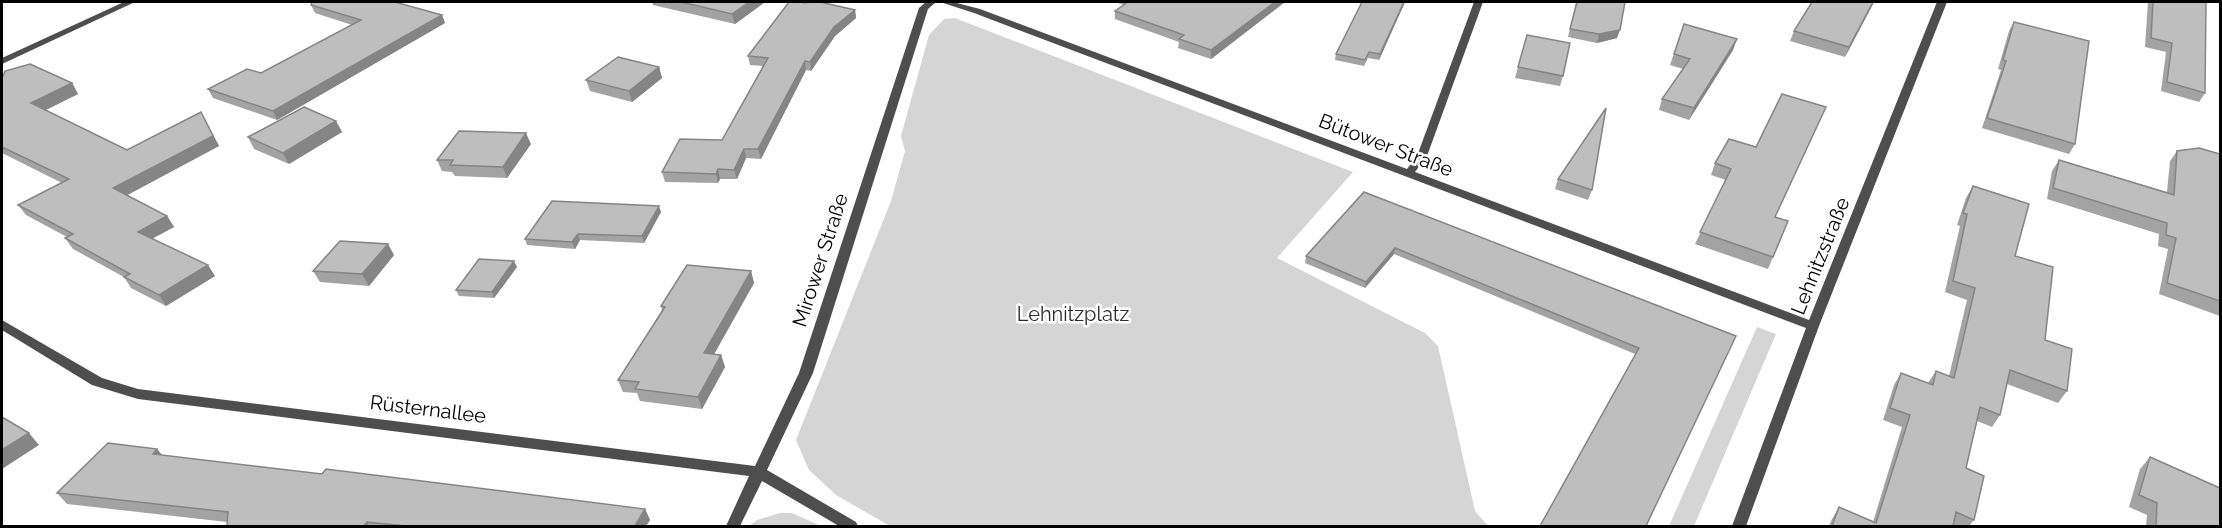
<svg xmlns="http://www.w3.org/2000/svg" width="2222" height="528" font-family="Raleway,sans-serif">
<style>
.green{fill:#d5d5d5}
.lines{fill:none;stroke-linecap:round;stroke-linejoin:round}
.street{fill:#4e4e4e;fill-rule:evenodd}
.wall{fill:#a3a3a3}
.shaded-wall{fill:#858585}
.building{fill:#bebebe;stroke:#858585;stroke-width:1.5}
.labels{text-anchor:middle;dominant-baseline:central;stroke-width:5;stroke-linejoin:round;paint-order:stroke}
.street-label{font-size:20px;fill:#000;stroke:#fff}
.park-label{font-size:20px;fill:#2c2c2c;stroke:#fff}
</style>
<rect width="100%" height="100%" fill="#fff"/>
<!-- green -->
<g class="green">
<polygon points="955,18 1353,172 1277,258 1425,333 1438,346 1475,511 1488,526 890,526 836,495 809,470 796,440 891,201 905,151 901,136 929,35 944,19"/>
<polygon points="1757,327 1776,334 1694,526 1669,526"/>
<polygon points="780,513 792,513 821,526 749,526 757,520"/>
</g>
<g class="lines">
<!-- street -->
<g class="street">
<polygon points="124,2 135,2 2,64 2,58"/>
<polygon points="926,2 936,2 928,9 813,373 767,470 856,522 858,526 839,526 762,481 740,526 726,526 749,476 138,399 92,385 2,330 2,320 102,378 138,389 755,466 799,373 919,8"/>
<polygon points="940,2 953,2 980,9 1407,169 1417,156 1474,2 1483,2 1427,156 1415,172 1809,320 1937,2 1947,2 1819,326 1746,526 1732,526 1806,328 974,13"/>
</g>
</g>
<!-- wall -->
<g class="wall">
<polygon points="652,2 765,2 735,24 653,5"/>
<polygon points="1114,2 1285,2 1211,59 1178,48 1179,42 1115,19 1115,11 1124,5"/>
<polygon points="1362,2 1405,2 1379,60 1368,58 1364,66 1335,60 1336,54"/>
<polygon points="1576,2 1617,38 1597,43 1568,37"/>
<polygon points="1874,2 1845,57 1790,41 1794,31"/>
<polygon points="2148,2 2206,2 2205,93 2199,102 2161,91 2166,52 2145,47"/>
<polygon points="806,3 855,10 856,18 835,36 811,71 806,70 761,159 746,158 737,179 720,179 718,183 665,182 662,172 722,140 763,66 750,65 748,56"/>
<polygon points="311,5 442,15 445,23 277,120 213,98 208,89 261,73 352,25 315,13"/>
<polygon points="2014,22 2075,144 2069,154 1982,128 2001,70 1998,69 2009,31"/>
<polygon points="1684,24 1733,50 1689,120 1659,110 1662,99 1683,69 1670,65"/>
<polygon points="1527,35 1563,76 1560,86 1515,78"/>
<polygon points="659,67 662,78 632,102 590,91 586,80"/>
<polygon points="2,77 72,83 78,94 45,110 127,150 201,112 219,146 127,195 167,216 174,227 153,238 215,276 166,306 131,288 124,277 73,249 65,238 67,237 26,215 18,205 62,183 2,153"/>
<polygon points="336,121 342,132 289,164 254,149 248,137"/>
<polygon points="1729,139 1775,217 1773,257 1768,269 1695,244 1726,180 1711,175 1715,163"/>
<polygon points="531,144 507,178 455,176 452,172 442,171 437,160"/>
<polygon points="2177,151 2220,154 2220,316 2159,294 2168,249 2158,246 2159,234 2047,199 2052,171 2059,160 2167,192 2170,161"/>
<polygon points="1558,179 1592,190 1588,200 1555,189"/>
<polygon points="1973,186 2015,256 2045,340 2067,391 2058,403 2007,384 2000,415 1992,427 1977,421 1966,468 1974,520 1969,526 1829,526 1832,519 1839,507 1873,522 1902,427 1883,420 1894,385 1901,373 1928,383 1936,371 1949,376 1967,300 1945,292 1960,226 1957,225 1966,198"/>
<polygon points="1364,192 1736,336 1635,354 1394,254 1365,288 1305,263 1306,256"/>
<polygon points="661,212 644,243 580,240 575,249 527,245 525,239"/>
<polygon points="394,255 369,286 320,282 313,271"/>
<polygon points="517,267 494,298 459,296 456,290"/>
<polygon points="751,271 754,283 714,354 721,355 725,367 702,409 640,401 637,393 623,392 618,380 662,310 661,306"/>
<polygon points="157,449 162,455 322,474 645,509 650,520 646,526 227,526 227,522 67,504 57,493"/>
<polygon points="2150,457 2220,526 2146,526 2147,515 2129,507 2140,469"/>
</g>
<!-- shaded-wall -->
<g class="shaded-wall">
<polygon points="749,2 765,2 735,24 732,14"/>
<polygon points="1275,2 1285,2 1211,59 1211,50"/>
<polygon points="1404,2 1405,2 1379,60 1380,54"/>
<polygon points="1873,2 1874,2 1845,57 1849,47"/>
<polygon points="855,10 856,18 835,36 811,71 810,62 834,27"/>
<polygon points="442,15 445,23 277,120 273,111"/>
<polygon points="1620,30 1617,38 1597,43 1599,34"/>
<polygon points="1737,39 1733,50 1689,120 1694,108"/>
<polygon points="805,61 806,70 761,159 758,149"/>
<polygon points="659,67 662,78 632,102 629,91"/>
<polygon points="72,83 78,94 38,114 31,103"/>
<polygon points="201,112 219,146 120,199 113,188"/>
<polygon points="336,121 342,132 289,164 283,153"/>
<polygon points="526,133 531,144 507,178 503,167"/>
<polygon points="744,149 746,158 737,179 734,170"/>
<polygon points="718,169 720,179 718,183 716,174"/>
<polygon points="659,206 661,212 644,243 642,236"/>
<polygon points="167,216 174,227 146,242 138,232"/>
<polygon points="578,234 580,240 575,249 572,242"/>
<polygon points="388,244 394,255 369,286 362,274"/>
<polygon points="1395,248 1394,254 1365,288 1366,282"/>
<polygon points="514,261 517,267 494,298 492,292"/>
<polygon points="208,265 215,276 166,306 159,295"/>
<polygon points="751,271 754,283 708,365 704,353"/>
<polygon points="721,355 725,367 702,409 698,397"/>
<polygon points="29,433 39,445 2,469 2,450"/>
<polygon points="157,449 166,460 153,454"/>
<polygon points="645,509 650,520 646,526 635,526"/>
<polygon points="367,522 370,526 364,526"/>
</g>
<!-- building -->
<g class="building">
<polygon points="312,2 395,2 442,15 273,111 208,89 247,69 261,73 361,20 311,5"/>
<polygon points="681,2 749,2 732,14"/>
<polygon points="789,2 800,2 806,3 808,2 820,2 855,10 834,27 810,62 805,61 758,149 744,149 734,170 718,169 716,174 662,172 680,139 722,140 768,58 748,56"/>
<polygon points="1128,2 1275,2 1211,50 1179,39 1184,35 1115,11"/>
<polygon points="1362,2 1404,2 1380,54 1369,52 1365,60 1336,54"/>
<polygon points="1577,2 1625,2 1620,30 1599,34 1570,29"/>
<polygon points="1812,2 1873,2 1849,47 1794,31"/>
<polygon points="2153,2 2206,2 2205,93 2167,82 2172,43 2151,38"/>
<polygon points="2014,22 2089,41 2075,144 1987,118 2006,61 2003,60"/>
<polygon points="1684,24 1737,39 1694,108 1662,99 1690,59 1674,54"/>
<polygon points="1527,35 1570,43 1563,76 1518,67"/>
<polygon points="618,57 659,67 629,91 586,80"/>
<polygon points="30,64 72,83 31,103 127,150 201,112 213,136 113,188 167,216 138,232 208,265 159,295 124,277 130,274 65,238 73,234 18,205 69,179 2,147 2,77 3,76 5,71"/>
<polygon points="1782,94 1826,107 1775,217 1788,221 1773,257 1700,232 1731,169 1715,163 1729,139 1756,147"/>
<polygon points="304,107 336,121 283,153 248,137"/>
<polygon points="1606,108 1592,190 1558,179"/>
<polygon points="459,131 526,133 503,167 450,165 453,160 437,160"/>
<polygon points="2199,148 2220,154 2220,301 2167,283 2176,238 2166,235 2167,223 2053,188 2059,160 2174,195 2177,151"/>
<polygon points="1973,186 2029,204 2015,256 2053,267 2045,340 2072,349 2067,391 2010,370 2000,415 1980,407 1966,468 1984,476 1974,520 1956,512 1953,526 1832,526 1839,507 1876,523 1910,415 1890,408 1901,373 1933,385 1936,371 1954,378 1975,288 1953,281 1967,214 1963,213"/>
<polygon points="1364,192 1736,336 1646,526 1540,526 1639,348 1395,248 1366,282 1306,256"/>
<polygon points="552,201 659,206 642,236 578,234 572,242 525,239"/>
<polygon points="340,241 388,244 362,274 313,271"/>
<polygon points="479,259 514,261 492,292 456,290"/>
<polygon points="687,265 751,271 704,353 721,355 698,397 635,389 639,382 618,380 665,307 661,306"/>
<polygon points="2,417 29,433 2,450"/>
<polygon points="108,443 157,449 153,454 322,474 326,469 645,509 635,526 406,526 367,522 364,526 227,526 228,512 57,493"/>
<polygon points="2150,457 2220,488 2220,526 2156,526 2157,503 2139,495"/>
</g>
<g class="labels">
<!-- street labels -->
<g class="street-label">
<text transform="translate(1386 145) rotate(21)">Bütower Straße</text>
<text transform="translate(1820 256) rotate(-68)">Lehnitzstraße</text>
<text transform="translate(820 260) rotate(-72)">Mirower Straße</text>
<text transform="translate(428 409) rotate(7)">Rüsternallee</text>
</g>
<!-- park labels -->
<g class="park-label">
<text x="1073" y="314">Lehnitzplatz</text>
</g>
</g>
<!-- border -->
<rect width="2222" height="528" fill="none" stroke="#000000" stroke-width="6"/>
</svg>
